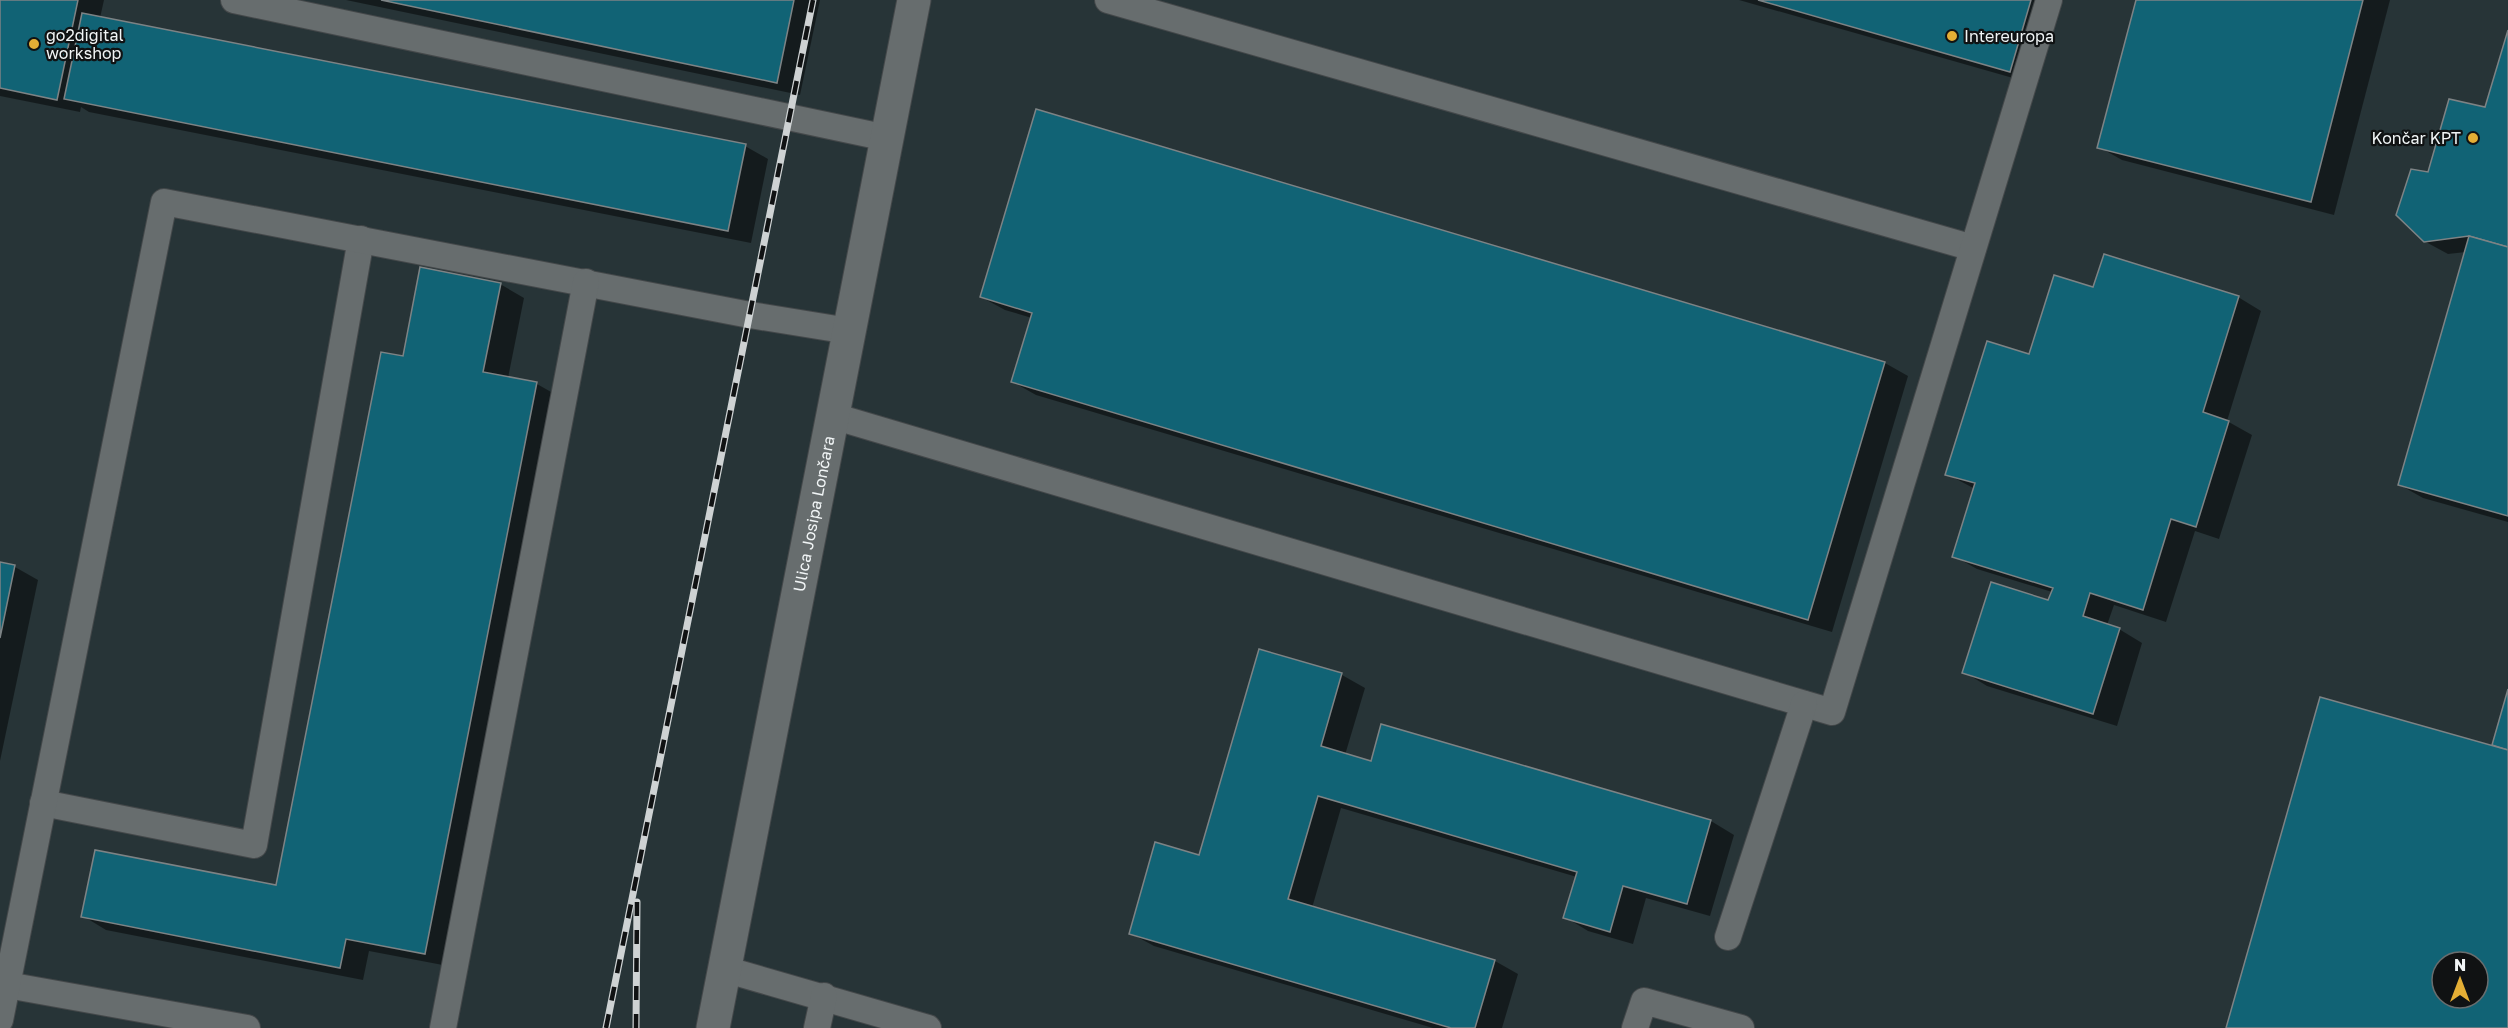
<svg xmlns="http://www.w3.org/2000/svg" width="2508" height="1028" font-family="'Golos Text',sans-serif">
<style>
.built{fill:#273437;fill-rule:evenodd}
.shadow{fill:#0007}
.building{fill:#116375;stroke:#7d8385;stroke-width:1.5;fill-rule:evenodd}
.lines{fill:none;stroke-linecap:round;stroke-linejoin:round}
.service-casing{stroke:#44484a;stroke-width:28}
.minor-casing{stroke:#44484a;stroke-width:35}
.service{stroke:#676d6e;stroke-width:26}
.minor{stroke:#676d6e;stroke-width:33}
.rail-casing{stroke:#ced2d3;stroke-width:7}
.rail{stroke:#101213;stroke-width:4.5;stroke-dasharray:14;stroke-linecap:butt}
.poi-dot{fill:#e4ae35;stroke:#101213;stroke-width:2}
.labels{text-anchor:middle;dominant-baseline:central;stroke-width:4.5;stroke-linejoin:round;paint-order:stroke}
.poi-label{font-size:16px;fill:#f1f5f6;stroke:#101213;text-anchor:start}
.street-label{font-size:16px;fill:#f1f5f6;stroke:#101213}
</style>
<rect width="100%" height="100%" fill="#252a2b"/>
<!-- built -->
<path class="built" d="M0 0H2508V1028H0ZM2442 962H2478V998H2442Z"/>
<!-- shadow -->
<g class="shadow">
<polygon points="0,0 104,0 100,18 745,146 768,159 751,243 89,112 81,107 80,112 0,96"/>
<polygon points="346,0 820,0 800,95"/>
<polygon points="1739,0 2058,0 2034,84"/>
<polygon points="2137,0 2390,0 2334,215 2122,160 2099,147"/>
<polygon points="2508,35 2508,522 2423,498 2400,485 2466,252 2448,254 2424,241 2429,174 2487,108"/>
<polygon points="1037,111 1885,363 1908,376 1832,632 1036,395 1013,382 1032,318 1005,310 981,297"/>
<polygon points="500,284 524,298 508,378 537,384 560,397 448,966 369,951 363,980 106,930 83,916 278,887 404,358"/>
<polygon points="2094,289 2238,297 2261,311 2227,421 2252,435 2219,539 2195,531 2166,622 2114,605 2107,625 2119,629 2142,643 2117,726 1987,686 1964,672 2049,602 2052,592 1977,569 1954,556 1975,489 1947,474 2030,356"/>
<polygon points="0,564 15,567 38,580 0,761"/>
<polygon points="1260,651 1342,675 1365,688 1345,755 1372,763 1711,821 1734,835 1710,916 1646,898 1633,944 1588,931 1565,917 1577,877 1341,808 1312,908 1495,961 1518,974 1502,1028 1433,1028 1154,946 1130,933 1200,857"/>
</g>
<!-- building -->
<g class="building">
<polygon points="0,0 78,0 57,100 0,88"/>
<polygon points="381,0 794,0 777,83"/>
<polygon points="1758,0 2031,0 2010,72"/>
<polygon points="2136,0 2363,0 2311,202 2097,148"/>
<polygon points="82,13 746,144 728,231 64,99"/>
<polygon points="2508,30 2508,247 2469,236 2424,242 2396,215 2411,169 2428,172 2449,99 2485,107"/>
<polygon points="1036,109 1885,362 1808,620 1011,382 1032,313 980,297"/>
<polygon points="2469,236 2508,247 2508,516 2398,485"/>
<polygon points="2104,254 2239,296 2203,412 2229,421 2196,527 2171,519 2143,610 2090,593 2083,616 2120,628 2093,714 1962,673 1991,582 2048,600 2053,588 1952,557 1975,483 1945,475 1987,341 2029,354 2054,275 2093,287"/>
<polygon points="420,267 501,283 483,372 537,382 425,954 346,939 340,968 81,917 95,850 276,885 381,352 403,356"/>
<polygon points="0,562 15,565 0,638"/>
<polygon points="1259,649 1342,673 1321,746 1371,761 1381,724 1711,820 1687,904 1623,886 1610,932 1563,918 1577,872 1318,796 1288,899 1495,960 1475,1028 1451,1028 1129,934 1155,842 1199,855"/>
<polygon points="2508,689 2508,750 2492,745"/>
<path d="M2320 697 2508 750V1028H2226ZM2442 962H2478V998H2442Z"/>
</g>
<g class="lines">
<defs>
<g id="service">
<polyline points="234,0 887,138"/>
<polyline points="1108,0 1973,248"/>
<polyline points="833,416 1832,712 2049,0"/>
<polyline points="43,803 254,845 361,239"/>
<polyline points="1728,937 1804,704"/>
<polyline points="724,969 928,1028"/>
<polyline points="7,985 247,1028"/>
<polyline points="0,1020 164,202 750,315 849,331"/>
<polyline points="443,1028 586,282"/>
<polyline points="817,1028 824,996"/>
<polyline points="1635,1028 1644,1001 1741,1028"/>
</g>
<g id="minor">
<path id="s1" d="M713 1028 914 0"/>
</g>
</defs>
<!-- service casing -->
<use href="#service" class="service-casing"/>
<!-- minor casing -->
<use href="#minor" class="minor-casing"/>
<!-- service -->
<use href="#service" class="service"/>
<!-- minor -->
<use href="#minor" class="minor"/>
<defs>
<g id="rail">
<polyline points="606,1028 813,0"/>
<polyline points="636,1028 637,902"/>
</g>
</defs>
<!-- rail casing -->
<use href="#rail" class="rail-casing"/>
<!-- rail -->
<use href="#rail" class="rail"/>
</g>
<!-- markers -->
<g class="poi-dot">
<circle cx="1952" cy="36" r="6"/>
<circle cx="34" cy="44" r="6"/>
<circle cx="2473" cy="138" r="6"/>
</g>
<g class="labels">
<!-- poi labels -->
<g class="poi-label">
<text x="46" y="35">go2digital<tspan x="46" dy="18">workshop</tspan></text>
<text x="1964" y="36">Intereuropa</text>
<text x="2461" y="138" text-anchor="end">Končar KPT</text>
</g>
<!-- street labels -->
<g class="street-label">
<text stroke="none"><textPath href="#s1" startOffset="524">Ulica Josipa Lončara</textPath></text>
</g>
</g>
<!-- north arrow -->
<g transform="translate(2460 980)"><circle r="28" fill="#101213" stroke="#6a6d6e" stroke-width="1.5"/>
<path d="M0-4.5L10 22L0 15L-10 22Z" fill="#e4ae35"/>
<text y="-9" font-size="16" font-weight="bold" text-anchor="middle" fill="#f1f5f6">N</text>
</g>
</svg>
